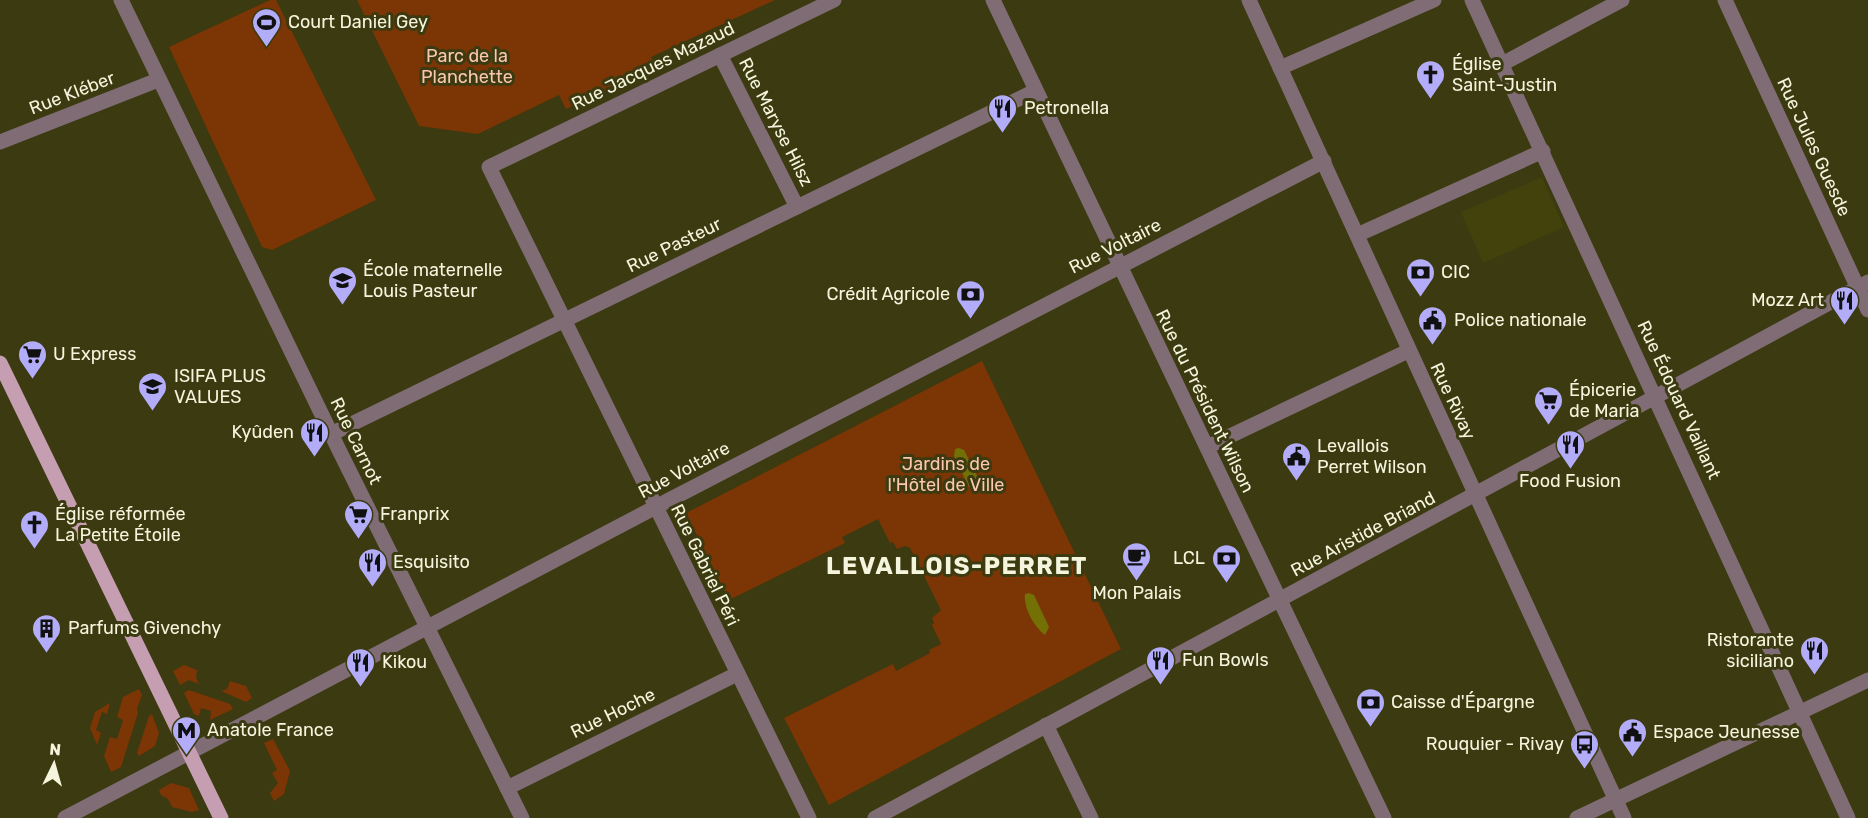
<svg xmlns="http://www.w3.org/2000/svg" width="1868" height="818" font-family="Rubik,sans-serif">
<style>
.built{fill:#43420d}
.green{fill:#7c3504}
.water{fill:#737006}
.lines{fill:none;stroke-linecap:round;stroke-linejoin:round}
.minor{stroke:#7f6c75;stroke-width:15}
.major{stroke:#c59eb1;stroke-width:15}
.labels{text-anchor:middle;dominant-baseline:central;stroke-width:6;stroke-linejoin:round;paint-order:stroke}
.poi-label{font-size:18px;fill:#f5f5de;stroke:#3b3a10;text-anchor:start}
.park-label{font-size:18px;fill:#fbc7ae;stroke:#3b3a10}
.street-label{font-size:18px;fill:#f5f5de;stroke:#3b3a10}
.district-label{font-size:24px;font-weight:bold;letter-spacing:1.5px;fill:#f5f5de;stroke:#3b3a10}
</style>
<rect width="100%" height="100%" fill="#3b3a10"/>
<!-- built -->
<polygon class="built" points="1542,177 1564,227 1483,263 1461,212"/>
<!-- green -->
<g class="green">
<polygon points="270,0 276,0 376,200 272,250 262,247 169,47"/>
<polygon points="357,0 775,0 651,57 656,67 566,109 559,95 478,134 419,126"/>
<polygon points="982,361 1121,649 829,805 784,718 893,664 896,671 930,653 929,650 941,644 932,625 934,623 932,618 941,610 910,548 905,546 897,549 893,542 890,543 878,519 842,537 845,543 729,600 686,513"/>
<polygon points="184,665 197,670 196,678 199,684 189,680 180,685 173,671"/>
<polygon points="230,681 246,686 252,698 246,702 221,691 227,689"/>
<polygon points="139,689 142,695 137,709 138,713 121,767 111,772 104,756 110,737 117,739 123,720 117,717 123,697"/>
<polygon points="189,690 230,704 233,709 210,720 211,711 201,708 199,716 194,714 184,693"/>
<polygon points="110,703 107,714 102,712 96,730 101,733 97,745 90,728 95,712"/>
<polygon points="152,714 159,733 155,746 139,756 137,753 149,716"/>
<polygon points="273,739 290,771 284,794 274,801 270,793 278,783 272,773 277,770 264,743"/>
<polygon points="171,783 189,788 199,810 192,812 172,807 168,799 161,795 159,790"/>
</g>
<!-- water -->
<g class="water">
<polygon points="959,448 964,450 980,482 978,489 969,487 954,456 955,449"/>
<path d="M1029 593 1034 595 1049 627 1045 635C1034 627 1023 607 1025 594Z"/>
</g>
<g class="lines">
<!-- minor -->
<g class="minor">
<polyline points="121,0 339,450 522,818"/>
<polyline points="993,0 1384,818"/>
<polyline points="1249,0 1624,818"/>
<polyline points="1472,0 1848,818"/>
<polyline points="1725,0 1868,310"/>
<polyline points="720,55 797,207"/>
<polyline points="1502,64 1622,0"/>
<polyline points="1280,68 1434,0"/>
<polyline points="0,142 158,80"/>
<polyline points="1357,235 1543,151"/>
<polyline points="331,434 1035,91"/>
<polyline points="1207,447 1408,351"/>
<polyline points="1046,725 1091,818"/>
<polyline points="507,788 737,674"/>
<polyline points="65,818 671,499 1324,161"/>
<polyline points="809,818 489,167 834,0"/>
<polyline points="875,818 1868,282"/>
<polyline points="1577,818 1868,680"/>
</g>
<!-- major -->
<polyline class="major" points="0,363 221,818"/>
</g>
<!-- icons -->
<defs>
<symbol id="stadium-pin" viewBox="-11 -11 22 30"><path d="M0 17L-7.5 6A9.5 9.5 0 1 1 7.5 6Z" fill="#b3acf9" stroke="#3b3a10"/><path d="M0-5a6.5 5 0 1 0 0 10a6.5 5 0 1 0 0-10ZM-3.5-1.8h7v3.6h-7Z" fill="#111"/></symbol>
<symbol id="church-pin" viewBox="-11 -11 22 30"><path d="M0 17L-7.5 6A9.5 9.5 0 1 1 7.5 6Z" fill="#b3acf9" stroke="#3b3a10"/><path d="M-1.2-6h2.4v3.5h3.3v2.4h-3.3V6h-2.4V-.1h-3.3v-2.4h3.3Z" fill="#111"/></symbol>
<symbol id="restaurant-pin" viewBox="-11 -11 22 30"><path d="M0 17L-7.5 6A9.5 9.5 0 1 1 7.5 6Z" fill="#b3acf9" stroke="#3b3a10"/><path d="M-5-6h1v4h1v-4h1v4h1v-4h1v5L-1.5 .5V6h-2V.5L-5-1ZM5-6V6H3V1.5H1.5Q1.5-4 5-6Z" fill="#111"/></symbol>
<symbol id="bank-pin" viewBox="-11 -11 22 30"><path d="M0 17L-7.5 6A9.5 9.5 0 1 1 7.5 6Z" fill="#b3acf9" stroke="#3b3a10"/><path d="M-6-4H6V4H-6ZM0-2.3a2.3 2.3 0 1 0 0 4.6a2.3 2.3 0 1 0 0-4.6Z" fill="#111"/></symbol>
<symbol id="school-pin" viewBox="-11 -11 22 30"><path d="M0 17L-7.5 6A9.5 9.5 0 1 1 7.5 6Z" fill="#b3acf9" stroke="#3b3a10"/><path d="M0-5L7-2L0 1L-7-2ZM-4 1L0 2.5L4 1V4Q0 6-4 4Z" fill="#111"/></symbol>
<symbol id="civic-pin" viewBox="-11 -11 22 30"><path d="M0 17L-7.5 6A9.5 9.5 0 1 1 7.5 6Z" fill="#b3acf9" stroke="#3b3a10"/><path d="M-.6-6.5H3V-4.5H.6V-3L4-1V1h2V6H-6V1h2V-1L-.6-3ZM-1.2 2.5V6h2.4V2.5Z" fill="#111"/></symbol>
<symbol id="supermarket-pin" viewBox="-11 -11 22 30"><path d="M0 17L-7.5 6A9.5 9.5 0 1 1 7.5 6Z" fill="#b3acf9" stroke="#3b3a10"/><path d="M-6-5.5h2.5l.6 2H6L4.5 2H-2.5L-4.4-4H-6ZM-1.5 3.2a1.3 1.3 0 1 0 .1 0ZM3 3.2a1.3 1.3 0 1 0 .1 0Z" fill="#111"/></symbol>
<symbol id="university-pin" viewBox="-11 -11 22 30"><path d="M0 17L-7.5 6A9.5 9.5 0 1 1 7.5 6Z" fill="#b3acf9" stroke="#3b3a10"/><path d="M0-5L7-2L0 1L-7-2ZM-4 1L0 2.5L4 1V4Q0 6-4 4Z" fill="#111"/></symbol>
<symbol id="cafe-pin" viewBox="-11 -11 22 30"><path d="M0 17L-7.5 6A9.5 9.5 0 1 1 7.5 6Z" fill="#b3acf9" stroke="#3b3a10"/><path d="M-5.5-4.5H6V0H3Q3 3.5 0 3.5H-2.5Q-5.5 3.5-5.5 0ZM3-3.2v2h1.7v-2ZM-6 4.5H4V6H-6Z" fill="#111"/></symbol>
<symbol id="building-pin" viewBox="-11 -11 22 30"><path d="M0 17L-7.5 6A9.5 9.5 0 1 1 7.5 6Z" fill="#b3acf9" stroke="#3b3a10"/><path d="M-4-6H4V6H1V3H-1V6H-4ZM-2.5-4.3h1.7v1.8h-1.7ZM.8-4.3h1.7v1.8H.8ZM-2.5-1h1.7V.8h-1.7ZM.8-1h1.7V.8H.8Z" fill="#111"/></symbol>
<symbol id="metro-pin" viewBox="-11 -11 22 30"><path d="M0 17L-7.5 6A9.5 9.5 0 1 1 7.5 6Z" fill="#b3acf9" stroke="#3b3a10"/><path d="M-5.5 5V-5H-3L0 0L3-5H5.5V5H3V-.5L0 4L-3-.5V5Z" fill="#111"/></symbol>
<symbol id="bus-pin" viewBox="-11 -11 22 30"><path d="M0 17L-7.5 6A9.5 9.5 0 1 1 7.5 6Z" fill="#b3acf9" stroke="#3b3a10"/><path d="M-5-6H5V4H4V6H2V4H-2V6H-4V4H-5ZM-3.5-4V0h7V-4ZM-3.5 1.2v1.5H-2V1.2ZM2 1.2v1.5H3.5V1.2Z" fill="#111"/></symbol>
</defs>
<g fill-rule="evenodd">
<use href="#stadium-pin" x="250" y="6" width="33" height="45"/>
<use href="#church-pin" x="1414" y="58" width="33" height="45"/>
<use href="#restaurant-pin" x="986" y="92" width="33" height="45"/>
<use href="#bank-pin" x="1404" y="256" width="33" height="45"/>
<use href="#school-pin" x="326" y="264" width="33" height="45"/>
<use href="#bank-pin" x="954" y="278" width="33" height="45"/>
<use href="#restaurant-pin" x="1828" y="284" width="33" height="45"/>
<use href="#civic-pin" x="1416" y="304" width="33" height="45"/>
<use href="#supermarket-pin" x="16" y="338" width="33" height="45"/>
<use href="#university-pin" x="136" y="370" width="33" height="45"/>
<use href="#supermarket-pin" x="1532" y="384" width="33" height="45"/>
<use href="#restaurant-pin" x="298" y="416" width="33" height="45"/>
<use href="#restaurant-pin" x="1554" y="428" width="33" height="45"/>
<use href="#civic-pin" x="1280" y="440" width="33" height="45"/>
<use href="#supermarket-pin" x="342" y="498" width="33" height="45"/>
<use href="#church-pin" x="18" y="508" width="33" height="45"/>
<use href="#cafe-pin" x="1120" y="540" width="33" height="45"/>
<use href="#bank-pin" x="1210" y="542" width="33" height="45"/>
<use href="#restaurant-pin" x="356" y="546" width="33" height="45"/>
<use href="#building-pin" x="30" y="612" width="33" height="45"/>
<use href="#restaurant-pin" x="1798" y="634" width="33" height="45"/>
<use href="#restaurant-pin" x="1144" y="644" width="33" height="45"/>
<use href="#restaurant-pin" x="344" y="646" width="33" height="45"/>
<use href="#bank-pin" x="1354" y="686" width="33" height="45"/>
<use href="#metro-pin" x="170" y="714" width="33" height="45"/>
<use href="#civic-pin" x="1616" y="716" width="33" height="45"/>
<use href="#bus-pin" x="1568" y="728" width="33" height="45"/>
</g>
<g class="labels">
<!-- poi labels -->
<g class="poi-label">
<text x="288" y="22">Court Daniel Gey</text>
<text x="1452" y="64">Église<tspan x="1452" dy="21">Saint-Justin</tspan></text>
<text x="1024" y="108">Petronella</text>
<text x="363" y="270">École maternelle<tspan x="363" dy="21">Louis Pasteur</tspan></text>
<text x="1441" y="272">CIC</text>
<text x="950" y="294" text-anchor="end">Crédit Agricole</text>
<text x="1824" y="300" text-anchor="end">Mozz Art</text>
<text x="1454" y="320">Police nationale</text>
<text x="53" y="354">U Express</text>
<text x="174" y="376">ISIFA PLUS<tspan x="174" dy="21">VALUES</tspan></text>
<text x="1569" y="390">Épicerie<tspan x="1569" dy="21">de Maria</tspan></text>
<text x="294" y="432" text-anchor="end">Kyûden</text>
<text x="1317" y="446">Levallois<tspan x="1317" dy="21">Perret Wilson</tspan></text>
<text x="1570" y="481" text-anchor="middle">Food Fusion</text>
<text x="55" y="514">Église réformée<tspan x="55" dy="21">La Petite Étoile</tspan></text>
<text x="380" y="514">Franprix</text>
<text x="1205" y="558" text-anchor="end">LCL</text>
<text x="393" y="562">Esquisito</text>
<text x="1137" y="593" text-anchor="middle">Mon Palais</text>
<text x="68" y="628">Parfums Givenchy</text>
<text x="1794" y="640" text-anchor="end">Ristorante<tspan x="1794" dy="21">siciliano</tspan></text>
<text x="1182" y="660">Fun Bowls</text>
<text x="382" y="662">Kikou</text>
<text x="1391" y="702">Caisse d'Épargne</text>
<text x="207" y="730">Anatole France</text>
<text x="1653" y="732">Espace Jeunesse</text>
<text x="1564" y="744" text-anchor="end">Rouquier - Rivay</text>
</g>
<!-- park labels -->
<g class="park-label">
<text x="467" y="56">Parc de la<tspan x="467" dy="21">Planchette</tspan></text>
<text x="946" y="464">Jardins de<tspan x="946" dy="21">l'Hôtel de Ville</tspan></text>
</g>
<!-- street labels -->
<g class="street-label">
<text transform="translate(653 66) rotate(-26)">Rue Jacques Mazaud</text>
<text transform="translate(72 93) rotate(-21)">Rue Kléber</text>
<text transform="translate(776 122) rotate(63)">Rue Maryse Hilsz</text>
<text transform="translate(1814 147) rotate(65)">Rue Jules Guesde</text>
<text transform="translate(674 245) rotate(-26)">Rue Pasteur</text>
<text transform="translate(1115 246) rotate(-27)">Rue Voltaire</text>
<text transform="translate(1679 400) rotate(65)">Rue Édouard Vaillant</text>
<text transform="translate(1205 401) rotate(64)">Rue du Président Wilson</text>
<text transform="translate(1453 401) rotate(65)">Rue Rivay</text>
<text transform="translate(356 441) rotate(64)">Rue Carnot</text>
<text transform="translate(684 470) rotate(-28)">Rue Voltaire</text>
<text transform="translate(1363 534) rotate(-28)">Rue Aristide Briand</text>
<text transform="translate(705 565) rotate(64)">Rue Gabriel Péri</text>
<text transform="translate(613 713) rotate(-26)">Rue Hoche</text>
</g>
<!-- district labels -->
<g class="district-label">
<text x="957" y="566">LEVALLOIS-PERRET</text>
</g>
</g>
<!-- north arrow -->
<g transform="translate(54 764) rotate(5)" stroke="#3b3a10" stroke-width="4.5" paint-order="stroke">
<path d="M0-4.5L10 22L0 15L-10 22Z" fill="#f5f5de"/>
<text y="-9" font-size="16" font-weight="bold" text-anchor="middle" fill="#f5f5de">N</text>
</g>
</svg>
